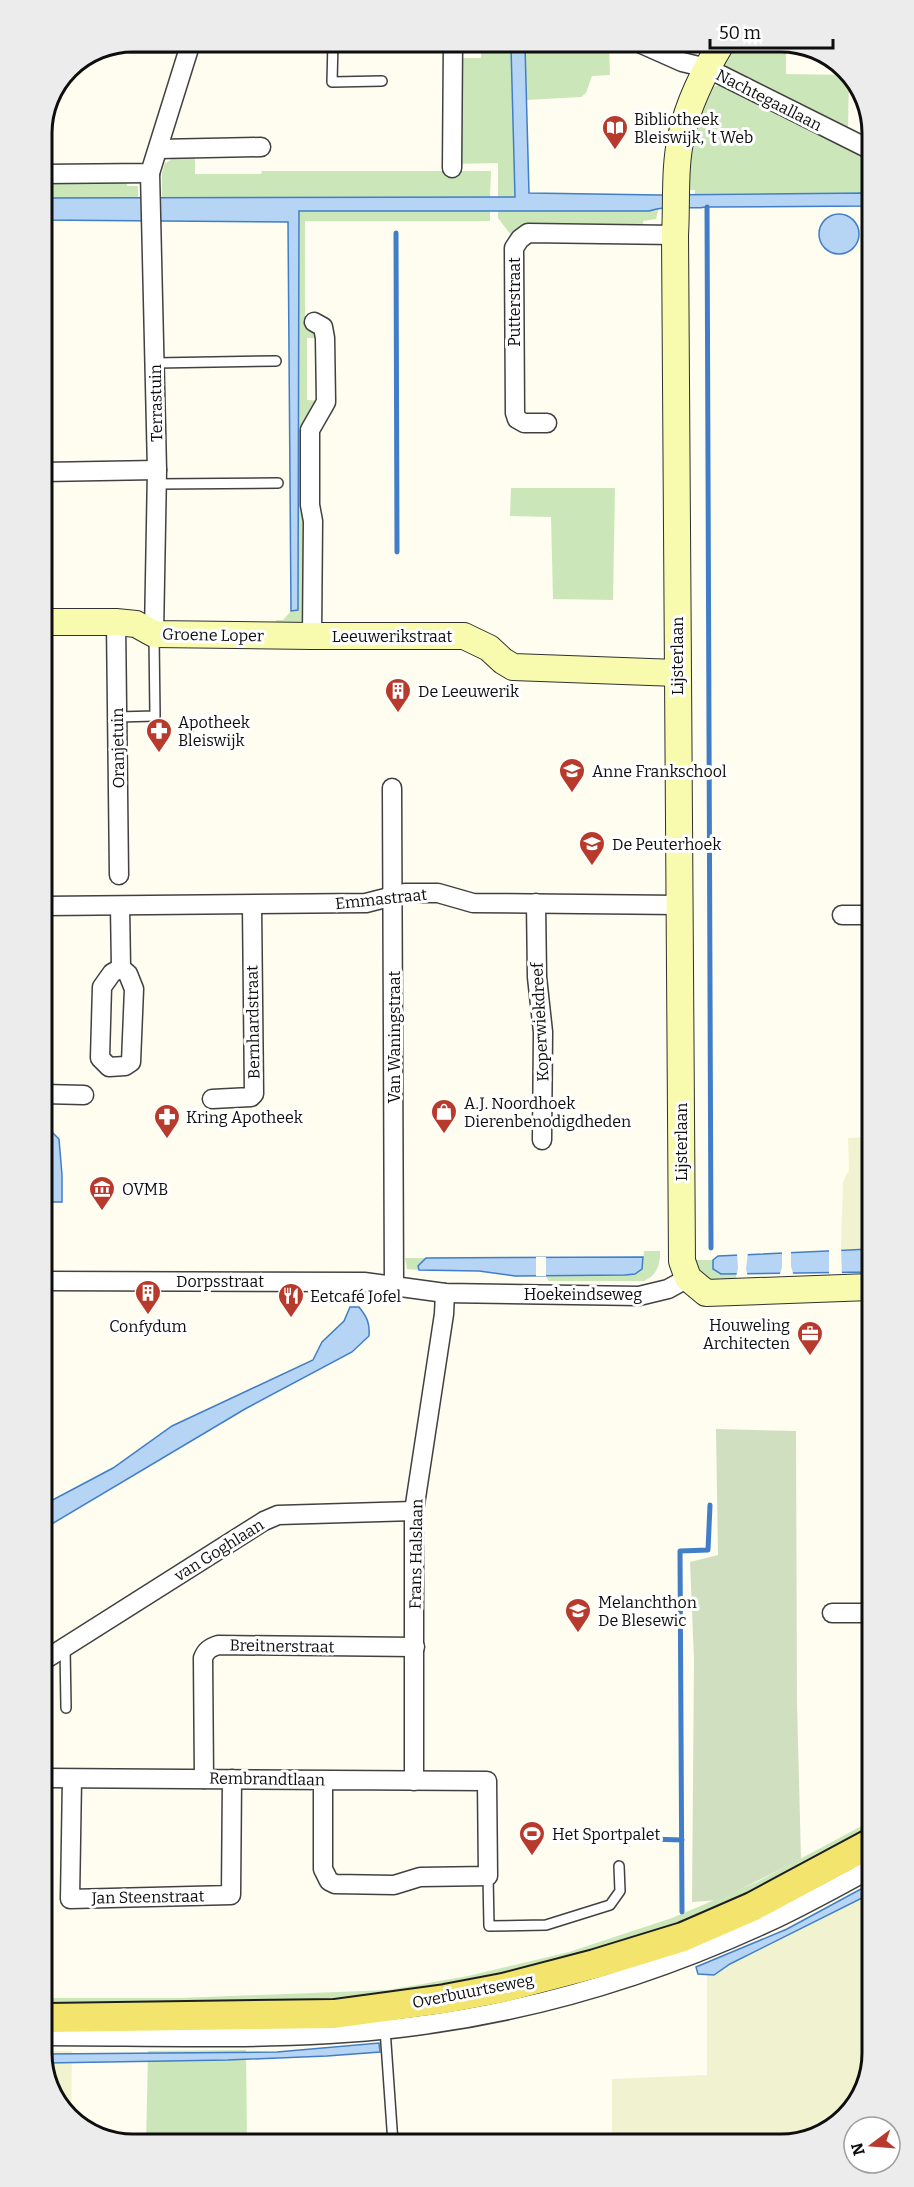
<svg xmlns="http://www.w3.org/2000/svg" width="914" height="2187" font-family="Bitter,serif">
<style>
.farmland{fill:#f1f3d0}
.green{fill:#cbe7ba}
.cemetery{fill:#d1dfc1}
.water{fill:#b6d4f3;stroke:#417ec7;stroke-width:1.5}
.pier{fill:#fefdef}
.lines{fill:none;stroke-linecap:round;stroke-linejoin:round}
.stream{stroke:#417ec7;stroke-width:5}
.lane-casing{stroke:#414141;stroke-width:12}
.street-casing{stroke:#414141;stroke-width:21}
.secondary-casing{stroke:#303030;stroke-width:28}
.primary-casing{stroke:#1f1f1f;stroke-width:32}
.lane{stroke:#fff;stroke-width:9}
.street{stroke:#fff;stroke-width:18}
.secondary{stroke:#f8fbad;stroke-width:26}
.primary{stroke:#f2e46c;stroke-width:28}
.labels{text-anchor:middle;dominant-baseline:central;stroke-width:6;stroke-linejoin:round;paint-order:stroke}
.street-label{font-size:16px;fill:#0e0e0e;stroke:#fff}
.poi-label{font-size:16px;fill:#0e0e0e;stroke:#fff;text-anchor:start}
.rim{fill:none;stroke:#0e0e0e;stroke-width:3}
</style>
<rect width="100%" height="100%" fill="#fefdef"/>
<!-- farmland -->
<g class="farmland">
<polygon points="870,1137 870,1249 841,1249 843,1182 849,1170 848,1138"/>
<polygon points="872,1893 872,2054 853,2109 810,2140 612,2142 612,2079 707,2075 707,1975 714,1975 730,1964"/>
<polygon points="47,2051 72,2051 71,2117 47,2083"/>
</g>
<!-- green -->
<g class="green">
<polygon points="481,42 609,44 610,75 592,76 586,93 581,97 526,100 525,47 511,47 515,197 498,197 498,163 454,164 458,58 481,58"/>
<polygon points="733,42 786,42 786,74 846,75 849,78 848,129 727,69 723,58"/>
<polygon points="722,84 731,86 780,116 867,158 867,193 695,194 695,190 686,190 688,151 708,91 712,87"/>
<polygon points="195,155 195,174 261,174 262,171 491,171 490,198 162,198 162,173 165,163 171,160 172,157"/>
<polygon points="42,181 127,181 127,186 138,186 138,198 42,198"/>
<polygon points="659,207 656,219 643,221 643,228 511,235 498,218 498,211 649,211"/>
<polygon points="490,210 490,221 305,221 305,321 320,338 307,338 307,400 321,401 306,625 276,626 276,620 283,620 291,611 298,610 299,211"/>
<polygon points="511,488 615,488 613,600 553,599 551,517 510,516"/>
<path d="M644 1251H660C660 1265 658 1274 644 1281H549L545 1275H625L643 1264Z"/>
<polygon points="405,1258 426,1258 419,1266 419,1270 407,1269"/>
<path d="M694 1260H713V1270L722 1274H737L735 1283C714 1282 702 1283 694 1260Z"/>
<polygon points="871,1821 871,1831 712,1915 532,1974 290,2008 47,2012 47,1998 180,1998 388,1990 468,1976 569,1952 672,1918 757,1882"/>
<polygon points="246,2050 247,2144 146,2145 148,2051"/>
</g>
<!-- cemetery -->
<polygon class="cemetery" points="716,1429 796,1431 797,1702 801,1859 719,1900 692,1902 694,1660 690,1562 718,1555"/>
<!-- water -->
<g class="water">
<path d="M525 46 529 193 659 195 867 193 868 206 707 207C688 210 667 204 649 211H299L298 610 291 611 288 222 42 220V198L515 197 511 47Z"/>
<circle cx="839" cy="234" r="20"/>
<polygon points="45,1125 59,1139 62,1175 62,1202 51,1202 45,1159"/>
<polygon points="870,1249 870,1272 721,1274 713,1269 713,1260 718,1256"/>
<polygon points="643,1257 642,1269 635,1274 625,1275 515,1276 479,1271 419,1270 418,1266 426,1258"/>
<path d="M350 1307H359C367 1317 370 1323 369 1336L352 1352 245 1409 45 1528V1504L113 1468 172 1426 313 1360 322 1342 344 1321Z"/>
<polygon points="872,1883 872,1893 730,1964 714,1975 698,1974 696,1967 787,1929"/>
<polygon points="379,2043 380,2052 327,2056 228,2060 47,2063 47,2054 277,2052"/>
</g>
<!-- pier -->
<g class="pier">
<polygon points="829,1248 841,1248 842,1276 829,1276"/>
<polygon points="782,1250 791,1250 791,1266 794,1277 779,1277 782,1267"/>
<polygon points="748,1252 746,1269 748,1277 736,1277 738,1268 737,1253"/>
<rect x="536" y="1257" width="10" height="19"/>
</g>
<g class="lines">
<!-- stream -->
<g class="stream">
<polyline points="707,207 711,1248"/>
<polyline points="396,233 397,552"/>
<polyline points="619,1838 682,1840"/>
<polyline points="682,1912 680,1551 708,1550 710,1505"/>
</g>
<defs>
<g id="lane">
<polyline points="333,42 332,82 382,81"/>
<polyline points="156,363 276,361"/>
<polyline points="156,484 278,483"/>
<polyline points="117,717 155,716 154,636"/>
<polyline points="65,1647 66,1708"/>
<polyline points="488,1876 489,1926 546,1925 610,1905 620,1891 619,1866"/>
<polyline points="385,2029 393,2143"/>
</g>
<g id="street">
<polyline points="637,42 682,62 707,68 867,148"/>
<polyline points="131,43 191,43"/>
<polyline points="158,149 261,147"/>
<polyline points="452,168 453,42"/>
<polyline points="150,173 157,470 154,634"/>
<polyline points="42,174 150,173 191,42"/>
<polyline points="547,423 524,423 517,419 515,413 514,248 520,239 528,233 675,235"/>
<polyline points="43,472 157,470"/>
<polyline points="116,622 119,875"/>
<polyline points="312,636 313,521 310,505 310,430 326,402 325,338 323,327 314,322"/>
<polyline points="392,788 394,1287"/>
<polyline points="536,903 537,977 543,1032 542,1140"/>
<polyline points="44,906 366,903 405,893 438,893 473,903 680,905"/>
<polyline points="120,906 121,968"/>
<polyline points="842,915 869,915"/>
<polygon points="121,968 128,974 134,989 131,1062 125,1066 109,1067 100,1058 102,987 112,973"/>
<polyline points="44,1094 84,1095"/>
<polyline points="212,1099 251,1097 254,1094 252,906"/>
<polyline points="45,1281 364,1282 445,1293 639,1296 668,1289 688,1278"/>
<polyline points="832,1613 871,1613"/>
<polyline points="46,1659 264,1521 278,1515 414,1511"/>
<polyline points="46,1778 487,1781 488,1876 420,1877 394,1885 335,1884 329,1881 323,1869 323,1780"/>
<polyline points="72,1779 70,1899 231,1895 232,1779"/>
<path d="M204 1779 203 1658C206 1650 210 1648 218 1645L415 1647"/>
<polyline points="414,1781 414,1511 444,1314 445,1293"/>
<path d="M47 2036C167 2036 295 2042 415 2026 540 2010 665 1971 779 1917 810 1902 841 1885 872 1868"/>
</g>
<g id="secondary">
<path d="M722 42C704 72 688 103 681 137 674 169 677 203 675 235L682 1261 688 1278 706 1293 870 1287"/>
<polyline points="43,622 116,622 136,624 154,634 312,636 464,636 489,648 503,661 513,667 677,673"/>
</g>
<polyline id="primary" points="47,2018 334,2014 445,1999 503,1988 595,1964 683,1937 752,1907 871,1843"/>
</defs>
<!-- lane casing -->
<use href="#lane" class="lane-casing"/>
<!-- street casing -->
<use href="#street" class="street-casing"/>
<!-- secondary casing -->
<use href="#secondary" class="secondary-casing"/>
<!-- primary casing -->
<use href="#primary" class="primary-casing"/>
<!-- lane -->
<use href="#lane" class="lane"/>
<!-- street -->
<use href="#street" class="street"/>
<!-- secondary -->
<use href="#secondary" class="secondary"/>
<!-- primary -->
<use href="#primary" class="primary"/>
</g>
<!-- icons -->
<defs>
<symbol id="library-pin" viewBox="-11 -11 22 30"><path d="M0 17L-7.5 6A9.5 9.5 0 1 1 7.5 6Z" fill="#b73a2c" stroke="#fff"/><path d="M-6-4Q-3-5.5-.7-3.5V5Q-3 3-6 4ZM6-4Q3-5.5 .7-3.5V5Q3 3 6 4Z" fill="#fff"/></symbol>
<symbol id="building-pin" viewBox="-11 -11 22 30"><path d="M0 17L-7.5 6A9.5 9.5 0 1 1 7.5 6Z" fill="#b73a2c" stroke="#fff"/><path d="M-4-6H4V6H1V3H-1V6H-4ZM-2.5-4.3h1.7v1.8h-1.7ZM.8-4.3h1.7v1.8H.8ZM-2.5-1h1.7V.8h-1.7ZM.8-1h1.7V.8H.8Z" fill="#fff"/></symbol>
<symbol id="pharmacy-pin" viewBox="-11 -11 22 30"><path d="M0 17L-7.5 6A9.5 9.5 0 1 1 7.5 6Z" fill="#b73a2c" stroke="#fff"/><path d="M-2-6h4v4h4v4h-4v4h-4v-4h-4v-4h4Z" fill="#fff"/></symbol>
<symbol id="school-pin" viewBox="-11 -11 22 30"><path d="M0 17L-7.5 6A9.5 9.5 0 1 1 7.5 6Z" fill="#b73a2c" stroke="#fff"/><path d="M0-5L7-2L0 1L-7-2ZM-4 1L0 2.5L4 1V4Q0 6-4 4Z" fill="#fff"/></symbol>
<symbol id="shop-pin" viewBox="-11 -11 22 30"><path d="M0 17L-7.5 6A9.5 9.5 0 1 1 7.5 6Z" fill="#b73a2c" stroke="#fff"/><path d="M-5-2.5h2.3a2.7 3.5 0 0 1 5.4 0H5L5.5 6h-11ZM-1.5-2.5h3a1.5 2.3 0 0 0-3 0Z" fill="#fff"/></symbol>
<symbol id="museum-pin" viewBox="-11 -11 22 30"><path d="M0 17L-7.5 6A9.5 9.5 0 1 1 7.5 6Z" fill="#b73a2c" stroke="#fff"/><path d="M0-6L6-3V-2H-6V-3ZM-5-1h2V3h-2ZM-1-1h2V3h-2ZM3-1h2V3H3ZM-6 4H6V6H-6Z" fill="#fff"/></symbol>
<symbol id="restaurant-pin" viewBox="-11 -11 22 30"><path d="M0 17L-7.5 6A9.5 9.5 0 1 1 7.5 6Z" fill="#b73a2c" stroke="#fff"/><path d="M-5-6h1v4h1v-4h1v4h1v-4h1v5L-1.5 .5V6h-2V.5L-5-1ZM5-6V6H3V1.5H1.5Q1.5-4 5-6Z" fill="#fff"/></symbol>
<symbol id="office-pin" viewBox="-11 -11 22 30"><path d="M0 17L-7.5 6A9.5 9.5 0 1 1 7.5 6Z" fill="#b73a2c" stroke="#fff"/><path d="M-6-3h4V-5.5h4V-3h4V5H-6ZM-1-4.5V-3h2v-1.5ZM-6 0V1H6V0Z" fill="#fff"/></symbol>
<symbol id="stadium-pin" viewBox="-11 -11 22 30"><path d="M0 17L-7.5 6A9.5 9.5 0 1 1 7.5 6Z" fill="#b73a2c" stroke="#fff"/><path d="M0-5a6.5 5 0 1 0 0 10a6.5 5 0 1 0 0-10ZM-3.5-1.8h7v3.6h-7Z" fill="#fff"/></symbol>
</defs>
<g fill-rule="evenodd">
<use href="#library-pin" x="600" y="113" width="30" height="40"/>
<use href="#building-pin" x="383" y="676" width="30" height="40"/>
<use href="#pharmacy-pin" x="144" y="716" width="30" height="40"/>
<use href="#school-pin" x="557" y="756" width="30" height="40"/>
<use href="#school-pin" x="577" y="829" width="30" height="40"/>
<use href="#shop-pin" x="429" y="1097" width="30" height="40"/>
<use href="#pharmacy-pin" x="152" y="1102" width="30" height="40"/>
<use href="#museum-pin" x="87" y="1174" width="30" height="40"/>
<use href="#building-pin" x="133" y="1278" width="30" height="40"/>
<use href="#restaurant-pin" x="276" y="1281" width="30" height="40"/>
<use href="#office-pin" x="795" y="1319" width="30" height="40"/>
<use href="#school-pin" x="563" y="1596" width="30" height="40"/>
<use href="#stadium-pin" x="517" y="1819" width="30" height="40"/>
</g>
<g class="labels">
<!-- street labels -->
<g class="street-label">
<text transform="translate(769 100) rotate(27)">Nachtegaallaan</text>
<text transform="translate(514 302) rotate(-90)">Putterstraat</text>
<text transform="translate(156 403) rotate(-91)">Terrastuin</text>
<text transform="translate(213 635) rotate(1)">Groene Loper</text>
<text x="392" y="636">Leeuwerikstraat</text>
<text transform="translate(677 656) rotate(-90)">Lijsterlaan</text>
<text transform="translate(118 748) rotate(-91)">Oranjetuin</text>
<text transform="translate(381 899) rotate(-6)">Emmastraat</text>
<text transform="translate(253 1022) rotate(-91)">Bernhardstraat</text>
<text transform="translate(540 1022) rotate(-93)">Koperwiekdreef</text>
<text transform="translate(394 1037) rotate(-90)">Van Waningstraat</text>
<text transform="translate(681 1142) rotate(-90)">Lijsterlaan</text>
<text x="220" y="1281">Dorpsstraat</text>
<text x="583" y="1294">Hoekeindseweg</text>
<text transform="translate(219 1550) rotate(-32)">van Goghlaan</text>
<text transform="translate(416 1554) rotate(-89)">Frans Halslaan</text>
<text transform="translate(282 1646) rotate(1)">Breitnerstraat</text>
<text transform="translate(267 1779) rotate(1)">Rembrandtlaan</text>
<text transform="translate(148 1897) rotate(-1)">Jan Steenstraat</text>
<text transform="translate(473 1991) rotate(-11)">Overbuurtseweg</text>
</g>
<!-- poi labels -->
<g class="poi-label">
<text x="634" y="119">Bibliotheek<tspan x="634" dy="18">Bleiswijk, 't Web</tspan></text>
<text x="418" y="691">De Leeuwerik</text>
<text x="178" y="722">Apotheek<tspan x="178" dy="18">Bleiswijk</tspan></text>
<text x="592" y="771">Anne Frankschool</text>
<text x="612" y="844">De Peuterhoek</text>
<text x="464" y="1103">A.J. Noordhoek<tspan x="464" dy="18">Dierenbenodigdheden</tspan></text>
<text x="186" y="1117">Kring Apotheek</text>
<text x="122" y="1189">OVMB</text>
<text x="310" y="1296">Eetcafé Jofel</text>
<text x="790" y="1325" text-anchor="end">Houweling<tspan x="790" dy="18">Architecten</tspan></text>
<text x="148" y="1326" text-anchor="middle">Confydum</text>
<text x="598" y="1602">Melanchthon<tspan x="598" dy="18">De Blesewic</tspan></text>
<text x="552" y="1834">Het Sportpalet</text>
</g>
</g>
<!-- crop -->
<path d="M0 0H914V2187H0ZM133 52H781A81 81 0 0 1 862 133V2053A81 81 0 0 1 781 2134H133A81 81 0 0 1 52 2053V133A81 81 0 0 1 133 52Z" fill="#ececec" fill-rule="evenodd"/>
<path class="rim" d="M133 52H781A81 81 0 0 1 862 133V2053A81 81 0 0 1 781 2134H133A81 81 0 0 1 52 2053V133A81 81 0 0 1 133 52Z"/>
<!-- north arrow -->
<g transform="translate(872 2145) rotate(254)"><circle r="28" fill="#ffffff" stroke="#9f9f9f" stroke-width="1.5"/>
<path d="M0-4.5L10 22L0 15L-10 22Z" fill="#b73a2c"/>
<text y="-9" font-size="16" font-weight="bold" text-anchor="middle" fill="#0e0e0e">N</text>
</g>
<!-- scale -->
<path d="M710 39v9h123v-9" fill="none" stroke="#0e0e0e" stroke-width="3"/>
<text x="719" y="39" font-size="18" fill="#0e0e0e" stroke="#ffffff" stroke-width="4.5" paint-order="stroke">50 m</text>
</svg>
